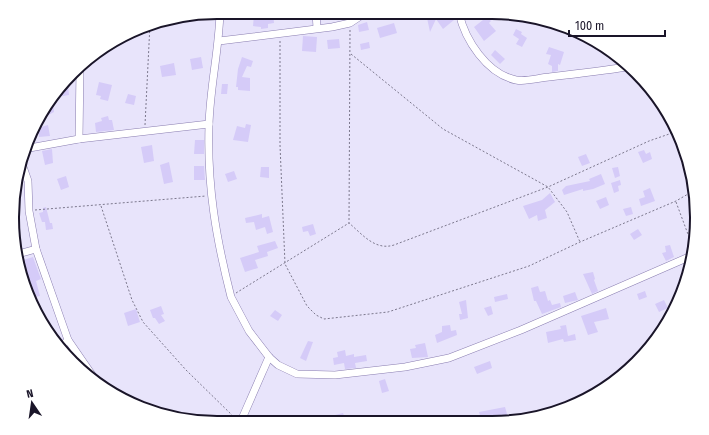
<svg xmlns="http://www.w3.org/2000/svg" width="709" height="435" font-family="'Fira Sans Condensed',sans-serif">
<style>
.building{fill:#d5cbf8}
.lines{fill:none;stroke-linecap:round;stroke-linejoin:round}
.minor-casing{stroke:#897db0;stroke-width:8}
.path{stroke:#7c788d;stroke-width:1;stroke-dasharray:2 2;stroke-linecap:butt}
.minor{stroke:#fff;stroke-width:7}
.rim{fill:none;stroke:#1a1529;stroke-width:2}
</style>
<rect width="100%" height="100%" fill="#e8e4fb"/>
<!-- building -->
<g class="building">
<polygon points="264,12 273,12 274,23 268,24 268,28 261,29 261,27 253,26 254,15 260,16 264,14"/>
<polygon points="296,12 311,13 311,15 297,19"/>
<polygon points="426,13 450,13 454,20 443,29 436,19 430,32"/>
<polygon points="485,15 491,21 489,23 496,31 484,41 474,27 483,20 481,18"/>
<polygon points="367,22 369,30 359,32 358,25"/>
<polygon points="394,23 397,33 380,38 377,28"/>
<polygon points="516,29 522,32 521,34 527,38 522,47 516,44 519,39 513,35"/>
<polygon points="303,36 317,37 316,52 302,51"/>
<polygon points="339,39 340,48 328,49 327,40"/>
<polygon points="369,42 370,48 361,50 360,44"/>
<polygon points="549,47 564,52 560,65 558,64 558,71 552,72 552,66 548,64 551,55 546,54"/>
<polygon points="495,50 505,59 500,64 491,55"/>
<polygon points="201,57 203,68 192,70 190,59"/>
<polygon points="242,57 253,61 251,67 247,66 242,77 250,78 250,91 238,90 238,87 236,87 238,69"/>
<polygon points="174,63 176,75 162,77 160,66"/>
<polygon points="99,82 112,85 108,101 100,99 101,96 96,95"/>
<polygon points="68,84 69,95 52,98 64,85"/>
<polygon points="222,84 228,84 227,94 221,94"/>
<polygon points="128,94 136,96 134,105 125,103"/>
<polygon points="53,104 54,112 39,120 46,105"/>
<polygon points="108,116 109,120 112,120 114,130 96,132 95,123 102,121 101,118"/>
<polygon points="246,124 251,125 248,142 233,140 237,126 245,128"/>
<polygon points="48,125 50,136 39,137 39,134 35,135 34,129"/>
<polygon points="195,140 204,140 204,154 194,154"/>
<polygon points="152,145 154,161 144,163 141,147"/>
<polygon points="52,149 53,163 45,165 42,151"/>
<polygon points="644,150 646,154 650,152 652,159 643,163 638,152"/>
<polygon points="586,154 590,163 582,166 578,157"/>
<polygon points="169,162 173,182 164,184 160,165"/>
<polygon points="194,166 204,166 205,180 194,180"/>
<polygon points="261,167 269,167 269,178 260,177"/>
<polygon points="618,167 620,176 615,178 612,168"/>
<polygon points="234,171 237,179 228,182 225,174"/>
<polygon points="601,174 605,184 593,189 583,191 583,189 564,195 562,190 566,186 590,181 589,179"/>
<polygon points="66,176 69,187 61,190 57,179"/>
<polygon points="620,180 621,185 618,186 619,191 614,193 611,183"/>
<polygon points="650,188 655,201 641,206 639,199 645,197 643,191"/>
<polygon points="550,193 555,202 545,210 547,218 538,221 537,215 529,219 523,206 542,200"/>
<polygon points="606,197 609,205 600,209 596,201"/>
<polygon points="46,207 50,223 52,223 53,229 46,230 45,222 42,222 39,213 43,212 43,208"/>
<polygon points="631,207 633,214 626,216 623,209"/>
<polygon points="262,214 262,218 269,216 273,232 267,234 265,227 256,230 254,222 246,223 245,218"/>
<polygon points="313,224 316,234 310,236 308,231 303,232 302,227"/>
<polygon points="638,229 642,235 634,240 630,234"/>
<polygon points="275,241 278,248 267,252 268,256 255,260 258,268 245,272 240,258 259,252 257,246"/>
<polygon points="670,245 674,257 666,261 662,253 666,252 665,246"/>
<polygon points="33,257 41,279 36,281 40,296 30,298 28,289 31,289 23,260"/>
<polygon points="593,272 595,279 594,280 598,291 592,294 583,274"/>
<polygon points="538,286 540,292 545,291 548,301 550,300 552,305 560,303 561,307 542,314 536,301 534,301 531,288"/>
<polygon points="645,291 647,297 639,300 637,294"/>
<polygon points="575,292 578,300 565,303 563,296"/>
<polygon points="507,294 508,299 495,302 494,297"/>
<polygon points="466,300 468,318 460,320 459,314 462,314 459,302"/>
<polygon points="664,300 668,308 659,312 655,304"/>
<polygon points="161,306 164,314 161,315 165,321 159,324 155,318 153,318 150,310"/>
<polygon points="491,306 493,314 488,316 484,308"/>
<polygon points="606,308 609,319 594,322 598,332 588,335 581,316"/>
<polygon points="136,309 140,322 128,326 124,313"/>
<polygon points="275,310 282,315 278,321 270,316"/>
<polygon points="52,325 54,335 51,336 47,331 46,326"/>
<polygon points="450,325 451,331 456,330 457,335 437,343 435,335 442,332 442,326"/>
<polygon points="566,325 568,336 575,334 576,340 564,342 563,339 548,343 546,332 561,329 560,326"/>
<polygon points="308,341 313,342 306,361 300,358"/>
<polygon points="425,343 428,357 412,358 410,349 416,348 415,345"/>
<polygon points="345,350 346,356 354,354 354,357 366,355 367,361 355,363 356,368 345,369 344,363 334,365 333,358 338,357 337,352"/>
<polygon points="490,361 492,368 477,374 474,367"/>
<polygon points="385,379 389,391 382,393 379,381"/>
<polygon points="505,407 509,421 482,422 479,412"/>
<polygon points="343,413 346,421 338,422 335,415"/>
</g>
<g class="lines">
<defs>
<g id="minor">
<path d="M220 12C219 50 210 87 209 125 207 186 216 238 231 297L249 331 269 357 278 365 297 374 335 375 405 367 449 358 521 330 691 256"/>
<polyline points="316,13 317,28"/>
<path d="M459 13C465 40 487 74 516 80 526 82 538 78 549 77 575 74 601 71 627 67"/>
<polyline points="219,41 332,27 350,23 365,13"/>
<polyline points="79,139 80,68"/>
<polyline points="24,149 79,139 209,124"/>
<polyline points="21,161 28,181 29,211 36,249 68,340 99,385"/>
<polyline points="18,254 36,249"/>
<polyline points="61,347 68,340"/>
<polyline points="241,421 269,357"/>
</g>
</defs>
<!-- minor casing -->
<use href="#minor" class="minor-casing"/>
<!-- path -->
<g class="path">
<path d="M350 30 349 223C362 234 375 251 394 245L548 187 649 141 675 132"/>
<polyline points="280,41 280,145 285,264 307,306 316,315 324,319 388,312 529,266 580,242 676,201 695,190"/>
<polyline points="351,54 443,129 548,187 567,212 580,242"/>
<polyline points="145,125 150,24"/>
<polyline points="676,202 692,245"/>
<polyline points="101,206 132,300 143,322 186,370 235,418"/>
<polyline points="35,210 206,196"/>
<polyline points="236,293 349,223"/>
</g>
<!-- minor -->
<use href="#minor" class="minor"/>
</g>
<!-- crop -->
<path d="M0 0H709V435H0ZM217 19H492A198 198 0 0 1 690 217V218A198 198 0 0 1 492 416H217A198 198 0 0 1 19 218V217A198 198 0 0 1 217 19Z" fill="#fff" fill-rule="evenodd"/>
<path class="rim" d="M217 19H492A198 198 0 0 1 690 217V218A198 198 0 0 1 492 416H217A198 198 0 0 1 19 218V217A198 198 0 0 1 217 19Z"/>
<!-- north arrow -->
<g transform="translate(32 403) rotate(347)" stroke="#ffffff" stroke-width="3" paint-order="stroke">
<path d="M0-3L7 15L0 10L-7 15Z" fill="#1a1529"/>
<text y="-6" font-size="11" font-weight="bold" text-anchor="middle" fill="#1a1529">N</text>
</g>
<!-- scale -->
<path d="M569 30v6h96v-6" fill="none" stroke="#1a1529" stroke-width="2"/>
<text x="575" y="30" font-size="12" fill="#1a1529" stroke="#ffffff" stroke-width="3" paint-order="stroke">100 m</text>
</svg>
